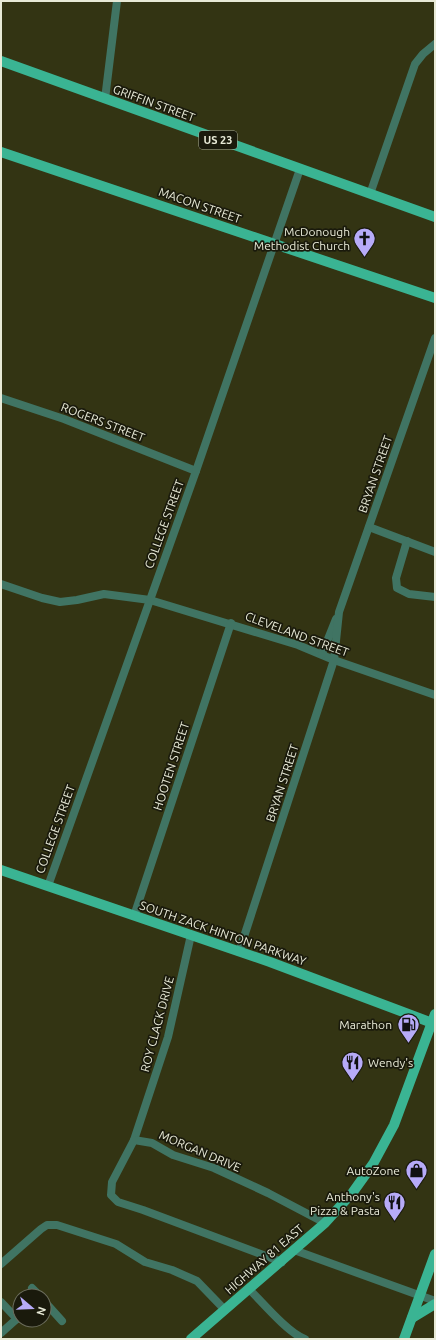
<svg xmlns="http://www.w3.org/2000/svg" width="436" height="1340" font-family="Ubuntu,sans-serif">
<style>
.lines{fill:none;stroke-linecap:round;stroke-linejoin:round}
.minor{stroke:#407463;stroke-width:8}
.major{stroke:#3ab493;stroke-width:10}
.labels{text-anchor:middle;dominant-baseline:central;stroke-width:3.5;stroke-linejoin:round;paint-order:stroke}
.shield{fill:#1a1a0c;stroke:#aaac9a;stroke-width:1}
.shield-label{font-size:11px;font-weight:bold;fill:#e8ead7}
.street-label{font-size:12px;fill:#e8ead7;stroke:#1a1a0c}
.poi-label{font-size:12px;fill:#e8ead7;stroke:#1a1a0c;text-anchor:end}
</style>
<rect width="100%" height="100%" fill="#333413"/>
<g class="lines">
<!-- minor -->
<g class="minor">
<polyline points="105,99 117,1"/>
<polyline points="370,194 415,64 423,54 435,44"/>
<polyline points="1,398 64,419 196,471"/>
<polyline points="369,527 435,552"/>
<polyline points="407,541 396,578 397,588 409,594 435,597"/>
<polyline points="1,584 42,598 60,602 77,600 104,594 150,600 298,645 334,660 435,695"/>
<polyline points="322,654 336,619"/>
<polyline points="48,886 196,471 300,169"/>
<polyline points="134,916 231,623"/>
<polyline points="239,952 334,660 339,612 435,338"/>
<polyline points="134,1140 168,1037 191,935"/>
<polyline points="294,1250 435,1301"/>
<polyline points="282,1262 143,1210 118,1202 111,1195 112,1182 134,1140 152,1143 173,1155 214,1168 268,1193 325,1223"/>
<polyline points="1,1264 41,1229 47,1225 57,1225 116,1244 145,1262 172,1270 197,1281 225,1310"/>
<polyline points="32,1288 40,1296"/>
<path d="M249 1289C262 1302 289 1334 305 1339"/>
<polyline points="44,1301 62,1321"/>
<polyline points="1,1302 17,1319"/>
<polyline points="1,1333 20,1316"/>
</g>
<!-- major -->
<g class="major">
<polyline points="1,61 435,217"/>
<polyline points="1,152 435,298"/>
<polyline points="1,870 270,962 435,1024"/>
<polyline points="412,1318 435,1304"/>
<polyline points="191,1339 325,1223 353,1192 373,1164 394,1125 435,1014"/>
<polyline points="404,1339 435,1254"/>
</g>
</g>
<!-- icons -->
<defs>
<symbol id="church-pin" viewBox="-11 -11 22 30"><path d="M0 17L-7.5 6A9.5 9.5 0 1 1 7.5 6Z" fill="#b7abf8" stroke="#1a1a0c"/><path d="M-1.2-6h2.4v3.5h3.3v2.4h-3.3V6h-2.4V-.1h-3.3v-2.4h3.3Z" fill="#111"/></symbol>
<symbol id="fuel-pin" viewBox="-11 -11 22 30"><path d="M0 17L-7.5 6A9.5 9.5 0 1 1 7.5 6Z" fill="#b7abf8" stroke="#1a1a0c"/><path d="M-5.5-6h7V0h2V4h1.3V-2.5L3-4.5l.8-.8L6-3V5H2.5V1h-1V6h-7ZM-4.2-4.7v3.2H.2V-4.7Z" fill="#111"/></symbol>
<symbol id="restaurant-pin" viewBox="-11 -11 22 30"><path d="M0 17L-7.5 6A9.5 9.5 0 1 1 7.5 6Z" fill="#b7abf8" stroke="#1a1a0c"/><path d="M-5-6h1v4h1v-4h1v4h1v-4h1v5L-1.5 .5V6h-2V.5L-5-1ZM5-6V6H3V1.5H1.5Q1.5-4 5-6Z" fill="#111"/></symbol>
<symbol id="shop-pin" viewBox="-11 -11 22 30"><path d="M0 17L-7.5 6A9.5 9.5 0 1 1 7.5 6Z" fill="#b7abf8" stroke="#1a1a0c"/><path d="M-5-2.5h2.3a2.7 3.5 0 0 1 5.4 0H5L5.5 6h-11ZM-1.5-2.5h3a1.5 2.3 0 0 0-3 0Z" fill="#111"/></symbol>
</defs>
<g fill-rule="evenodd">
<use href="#church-pin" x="352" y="226" width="25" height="34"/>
<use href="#fuel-pin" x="396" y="1012" width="25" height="34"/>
<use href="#restaurant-pin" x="340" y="1050" width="25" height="34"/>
<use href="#shop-pin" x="404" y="1158" width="25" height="34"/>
<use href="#restaurant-pin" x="382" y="1190" width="25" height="34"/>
</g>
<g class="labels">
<!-- shield labels -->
<rect class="shield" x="199" y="131" width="38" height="18" rx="3"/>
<g class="shield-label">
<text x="218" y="140">US 23</text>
</g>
<!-- street labels -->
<g class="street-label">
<text transform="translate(154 103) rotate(20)">GRIFFIN STREET</text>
<text transform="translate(200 205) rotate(19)">MACON STREET</text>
<text transform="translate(103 422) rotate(21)">ROGERS STREET</text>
<text transform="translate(375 474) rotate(-71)">BRYAN STREET</text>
<text transform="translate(164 524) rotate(-70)">COLLEGE STREET</text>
<text transform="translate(297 634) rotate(20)">CLEVELAND STREET</text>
<text transform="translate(171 766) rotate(-72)">HOOTEN STREET</text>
<text transform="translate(282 783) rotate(-72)">BRYAN STREET</text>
<text transform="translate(55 829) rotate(-70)">COLLEGE STREET</text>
<text transform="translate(223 933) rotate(19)">SOUTH ZACK HINTON PARKWAY</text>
<text transform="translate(157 1024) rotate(-75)">ROY CLACK DRIVE</text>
<text transform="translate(200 1151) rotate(23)">MORGAN DRIVE</text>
<text transform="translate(264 1259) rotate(-41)">HIGHWAY 81 EAST</text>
</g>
<!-- poi labels -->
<g class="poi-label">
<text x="350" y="231">McDonough<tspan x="350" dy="14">Methodist Church</tspan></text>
<text x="392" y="1024">Marathon</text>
<text x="368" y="1062" text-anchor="start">Wendy's</text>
<text x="400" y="1170">AutoZone</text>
<text x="380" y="1196">Anthony's<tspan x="380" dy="14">Pizza &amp; Pasta</tspan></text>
</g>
</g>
<!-- border -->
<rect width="436" height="1340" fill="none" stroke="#e8ead7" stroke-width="4"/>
<!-- north arrow -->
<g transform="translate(32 1308) rotate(109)"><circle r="19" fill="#1a1a0c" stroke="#6c6d5d"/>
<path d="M0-3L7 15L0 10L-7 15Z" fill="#b7abf8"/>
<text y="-6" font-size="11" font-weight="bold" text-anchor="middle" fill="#e8ead7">N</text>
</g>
</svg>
